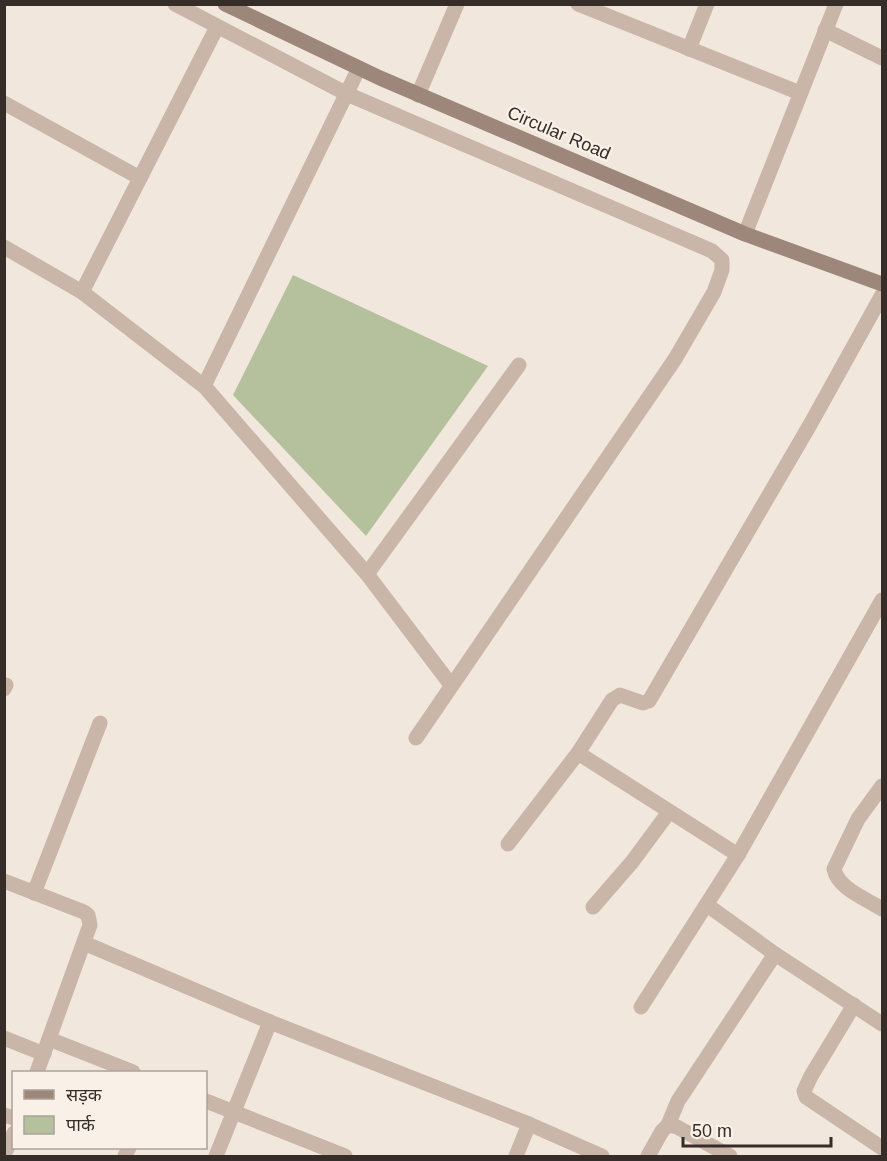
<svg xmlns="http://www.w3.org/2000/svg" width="887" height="1161" font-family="Arial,'Noto Sans Devanagari',sans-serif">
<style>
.green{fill:#b5c09c}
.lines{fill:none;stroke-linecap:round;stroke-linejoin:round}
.street{stroke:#c9b6a8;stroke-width:15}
.secondary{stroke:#9d867a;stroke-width:15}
.labels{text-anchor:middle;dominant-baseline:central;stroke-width:4.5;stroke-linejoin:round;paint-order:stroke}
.street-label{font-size:18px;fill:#362c28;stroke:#f9f1e8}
</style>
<rect width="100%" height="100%" fill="#f1e7dc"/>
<!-- green -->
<polygon class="green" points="293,275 488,366 366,536 233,395"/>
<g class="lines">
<!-- street -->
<g class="street">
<polyline points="175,4 347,94 712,251 722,260 722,270 714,292 675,359 416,738"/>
<polyline points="578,4 800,93"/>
<polyline points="825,30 882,58"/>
<polyline points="689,49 707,4"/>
<polyline points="418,95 457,4"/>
<polyline points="4,103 140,178"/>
<polyline points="745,234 836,4"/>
<polyline points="4,247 82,292 205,387 367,574 451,685"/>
<polyline points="82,292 217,27"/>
<polyline points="204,386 359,68"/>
<polyline points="367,574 519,365"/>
<polyline points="4,689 6,685"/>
<polyline points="578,753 738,855"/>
<path d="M882 786 858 819 834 869C838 889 867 899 882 909"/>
<polyline points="508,844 578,753 612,700 620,695 643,703 649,701 811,423 882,295"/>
<polyline points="4,881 84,912 88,915 90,925 37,1072"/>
<polyline points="34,893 100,723"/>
<polyline points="707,905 775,954 882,1024"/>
<polyline points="593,907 632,862 669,812"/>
<polyline points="84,943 270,1022"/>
<polyline points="854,1005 811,1076 804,1091 806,1097 882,1148"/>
<polyline points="641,1007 738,855 882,600"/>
<polyline points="4,1038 44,1054"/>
<polyline points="49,1039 133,1072"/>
<polyline points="206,1101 345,1156"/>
<polyline points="4,1115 14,1118"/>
<polyline points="668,1125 678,1101 775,954"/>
<polyline points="4,1155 14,1133"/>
<polyline points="125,1156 129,1148"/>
<polyline points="216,1156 270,1022 529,1124 602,1156"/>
<polyline points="516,1156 529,1124"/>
<polyline points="648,1156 662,1131 668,1125 677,1127 730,1156"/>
</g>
<!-- secondary -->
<polyline class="secondary" points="225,4 380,78 745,234 882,284"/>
</g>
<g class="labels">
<!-- street labels -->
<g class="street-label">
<text transform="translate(559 133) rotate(23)">Circular Road</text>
</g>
</g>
<!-- border -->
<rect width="887" height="1161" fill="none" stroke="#362c28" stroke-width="12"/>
<!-- legend -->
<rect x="12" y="1071" width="195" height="78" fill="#f9f1e8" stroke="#aba29b" stroke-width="1.5"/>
<rect x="24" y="1090" width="30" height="9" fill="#9d867a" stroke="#aba29b" stroke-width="1.5"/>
<text x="66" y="1101" font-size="18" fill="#362c28">सड़क</text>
<rect x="24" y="1116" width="30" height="18" fill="#b5c09c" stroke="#aba29b" stroke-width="1.5"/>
<text x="66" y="1131" font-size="18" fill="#362c28">पार्क</text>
<!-- scale -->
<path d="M683 1137v9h148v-9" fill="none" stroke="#362c28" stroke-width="3"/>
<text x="692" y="1137" font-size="18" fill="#362c28" stroke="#f9f1e8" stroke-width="4.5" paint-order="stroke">50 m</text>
</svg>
